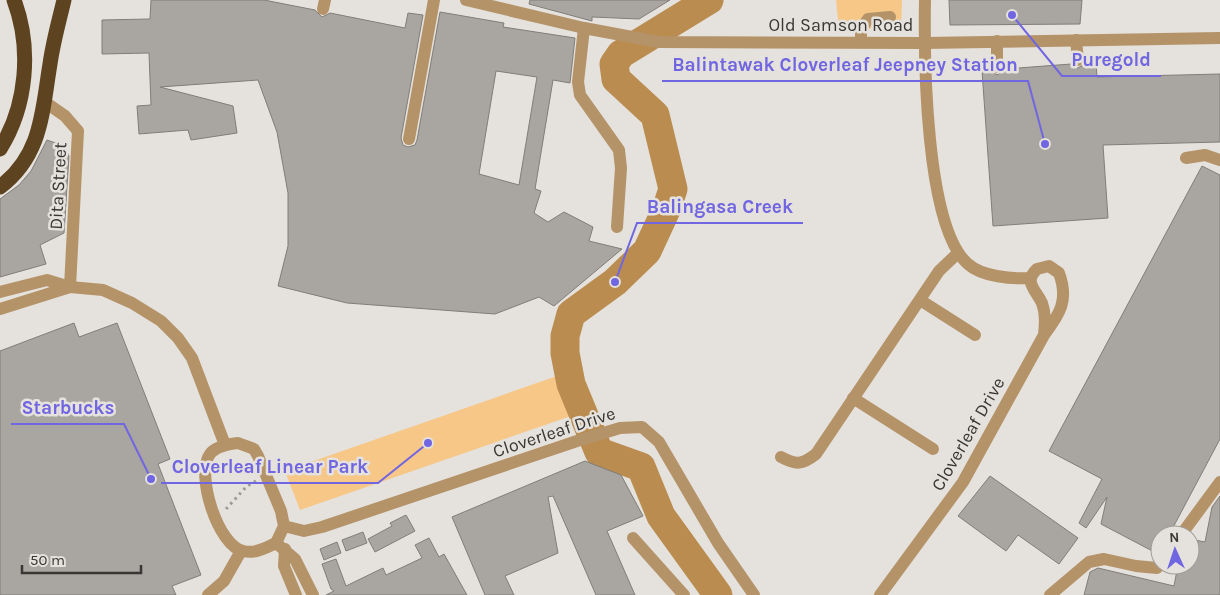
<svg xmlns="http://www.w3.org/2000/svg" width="1220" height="595" font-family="Karla,sans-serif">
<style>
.green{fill:#f7c788}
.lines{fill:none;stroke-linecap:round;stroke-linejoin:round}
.river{stroke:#ba8c4f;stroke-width:29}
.building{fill:#a9a5a0;stroke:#817d78;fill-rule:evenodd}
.path{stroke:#9d9a97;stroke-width:3;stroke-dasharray:2.5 4;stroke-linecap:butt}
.minor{stroke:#b49368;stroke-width:12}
.highway{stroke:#5d431f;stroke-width:15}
.labels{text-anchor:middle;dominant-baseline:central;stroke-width:5;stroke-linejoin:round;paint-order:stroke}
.street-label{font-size:18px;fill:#383735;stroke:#e5e1dc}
.leader{fill:none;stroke:#7166e1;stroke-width:2}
.callout-dot{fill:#7166e1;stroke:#e5e1dc;stroke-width:2}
.callout-label{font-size:19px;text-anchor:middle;font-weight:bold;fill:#7166e1;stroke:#e5e1dc;stroke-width:5;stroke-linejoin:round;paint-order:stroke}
</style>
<rect width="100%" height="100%" fill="#e5e1dc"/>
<!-- green -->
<g class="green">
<polygon points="836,0 902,0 901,28 839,29"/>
<polygon points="557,376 571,416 300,510 285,471"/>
</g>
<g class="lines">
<!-- river -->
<polyline class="river" points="709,0 621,54 614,64 616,79 655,115 673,189 666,210 647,251 615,282 571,314 565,336 565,353 571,384 599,452 641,467 661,516 718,595"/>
</g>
<!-- building -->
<g class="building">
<path d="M151 0H264L315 10 322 17 330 13 405 28 408 13 423 15 401 138 403 145 408 147 415 145 417 140 440 12 504 23 503 27 575 38 570 83 553 80 535 189 541 191 534 213 548 222 564 212 593 227 589 241 622 249 554 306 539 297 495 314 347 303 278 286 288 246V193L277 132 258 80 160 87 233 106 237 133 191 140 188 130 139 134 137 106 151 105 149 53 102 54V20L150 19ZM496 71 537 77 519 185 479 174Z"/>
<polygon points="530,0 670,0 639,19 592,17 592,21 529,4"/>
<polygon points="949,0 1082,0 1080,24 950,25"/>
<polygon points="1096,62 1097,77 1220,74 1220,142 1103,145 1108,218 993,226 982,71 990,70 997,75 1005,69 1071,64 1078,68 1086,63"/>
<polygon points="47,140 64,146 69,156 64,233 40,245 46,264 0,277 0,199 19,185 31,171"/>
<polygon points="1202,166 1220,175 1220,439 1169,535 1160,535 1160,555 1101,524 1107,497 1086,528 1079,523 1102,479 1049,451"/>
<polygon points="74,323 79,337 117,323 170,459 158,464 201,575 172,586 176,595 0,595 0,351"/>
<polygon points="585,461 621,475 643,516 607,531 635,595 596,595 553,496 548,497 558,553 505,576 514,595 485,595 452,517"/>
<polygon points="990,476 1078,538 1059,564 1018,535 1006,551 958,516"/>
<polygon points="1220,496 1220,595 1084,595 1090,572 1098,568 1174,586 1178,565 1190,565 1190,539 1205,542 1212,507"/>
<polygon points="406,515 415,531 375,552 368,539 392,526 390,523"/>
<polygon points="363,532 367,543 346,551 342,540"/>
<polygon points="429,538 439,557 444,554 467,595 326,595 334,591 331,589 322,564 336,559 346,586 383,568 386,575 422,558 415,545"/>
<polygon points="337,542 341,553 324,560 320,549"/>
</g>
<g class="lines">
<!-- path -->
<polyline class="path" points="226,509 247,486 256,481"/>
<!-- minor -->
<g class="minor">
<polyline points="466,0 584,28 659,42 925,43 1220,38"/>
<path d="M925 0C924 57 925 227 968 264 982 277 1013 279 1030 278"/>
<polyline points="323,9 325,0"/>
<polyline points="584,28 578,82 580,95 619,150 621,168 617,227"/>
<polyline points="1076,40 1078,60"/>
<polyline points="997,41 997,67"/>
<polyline points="861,42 861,30 868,19 890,17"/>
<polyline points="45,102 65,116 78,131 70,287"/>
<polyline points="409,139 434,0"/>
<polyline points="1186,158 1205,155 1220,160"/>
<polyline points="0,292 47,280 70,287 103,290 132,303 161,321 178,338 192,358 225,445"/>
<polyline points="920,300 975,335"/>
<polyline points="0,309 70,287"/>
<polyline points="853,398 933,449"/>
<path d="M238 443 254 449 258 456 281 511 284 526 276 543C265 548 255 554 243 551 218 546 195 474 210 454 216 446 229 444 238 443Z"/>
<path d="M781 457C796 465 802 465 816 454L939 271 958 253"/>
<polyline points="284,526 304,531 322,527 577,441 620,428 642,427 659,442 718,543 754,595"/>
<polyline points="1181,535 1220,482"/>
<polyline points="633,538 684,595"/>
<polyline points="276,543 295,559 313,595"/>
<polyline points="285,549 284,566 296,595"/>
<polyline points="208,595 224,581 241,551"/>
<path d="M880 595 963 482 1044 335C1060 314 1069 300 1059 273L1049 266 1037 269C1023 282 1036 290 1042 303 1046 314 1045 324 1044 335"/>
<polyline points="1050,595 1089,562 1104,559 1136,566 1157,568 1160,564"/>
</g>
<!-- highway -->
<g class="highway">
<path d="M0 149C27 106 32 48 14 0"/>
<path d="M0 187C42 155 42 112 50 64 53 42 59 21 64 0"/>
</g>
</g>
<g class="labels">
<!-- street labels -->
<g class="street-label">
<text x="841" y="25">Old Samson Road</text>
<text transform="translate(58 186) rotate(-87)">Dita Street</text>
<text transform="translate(554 432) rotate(-18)">Cloverleaf Drive</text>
<text transform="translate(968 434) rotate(-60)">Cloverleaf Drive</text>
</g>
</g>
<!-- callouts -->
<path class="leader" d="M1012 15L1062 76H1161M1045 144L1028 81H662M615 282L637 223H803M151 479L124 424H11M428 443L378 483H161"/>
<g class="callout-dot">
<circle cx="1012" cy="15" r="5"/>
<circle cx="1045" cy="144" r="5"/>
<circle cx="615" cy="282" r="5"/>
<circle cx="151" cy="479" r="5"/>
<circle cx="428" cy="443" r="5"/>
</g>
<g class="callout-label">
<text x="1111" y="66">Puregold</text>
<text x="845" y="71">Balintawak Cloverleaf Jeepney Station</text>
<text x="720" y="213">Balingasa Creek</text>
<text x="68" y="414">Starbucks</text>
<text x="270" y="473">Cloverleaf Linear Park</text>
</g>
<!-- north arrow -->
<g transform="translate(1175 550) rotate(357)"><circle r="24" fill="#e5e1dc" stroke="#a09d99"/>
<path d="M0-4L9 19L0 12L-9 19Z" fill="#7166e1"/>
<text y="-8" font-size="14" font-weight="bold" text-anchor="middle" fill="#383735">N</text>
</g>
<!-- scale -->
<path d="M22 565v8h119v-8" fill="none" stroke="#383735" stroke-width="2.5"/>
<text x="30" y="565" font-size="15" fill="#383735" stroke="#e5e1dc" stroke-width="4" paint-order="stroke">50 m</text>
</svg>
